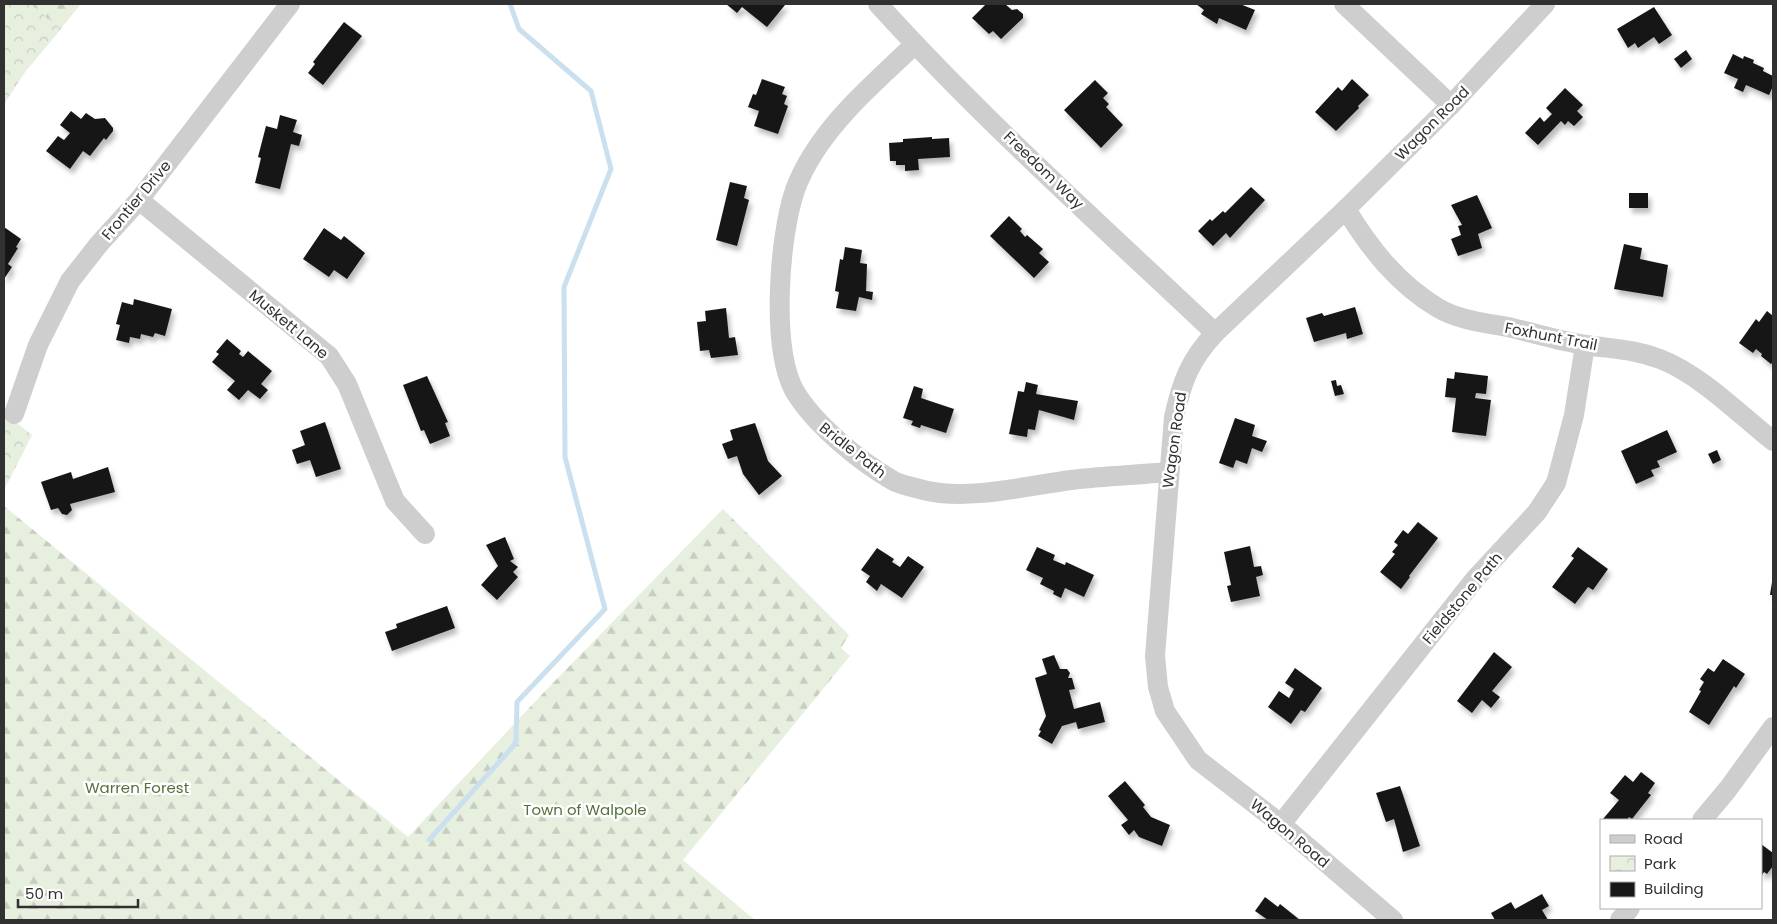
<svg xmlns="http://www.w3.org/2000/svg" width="1777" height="924" font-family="Poppins,sans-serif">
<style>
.forest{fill:url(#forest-firs)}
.park{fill:url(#park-crowns)}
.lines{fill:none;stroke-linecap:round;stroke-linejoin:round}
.stream{stroke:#cbe0ef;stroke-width:5}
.building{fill:#181818;filter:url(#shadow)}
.minor{stroke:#cecece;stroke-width:20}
.labels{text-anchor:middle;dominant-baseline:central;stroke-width:5;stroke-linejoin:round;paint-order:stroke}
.street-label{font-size:15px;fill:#313131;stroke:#fff}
.park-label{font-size:15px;fill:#52713b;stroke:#fff}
</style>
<defs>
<pattern id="forest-firs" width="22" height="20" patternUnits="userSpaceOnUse" patternTransform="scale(1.25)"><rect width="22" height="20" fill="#e7efdf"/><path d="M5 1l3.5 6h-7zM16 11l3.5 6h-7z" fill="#c7cdc0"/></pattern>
<pattern id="park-crowns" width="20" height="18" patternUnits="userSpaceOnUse" patternTransform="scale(1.25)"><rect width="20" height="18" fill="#e7efdf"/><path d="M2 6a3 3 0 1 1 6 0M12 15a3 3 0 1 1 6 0" fill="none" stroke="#c7cdc0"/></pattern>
<filter id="shadow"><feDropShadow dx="3" dy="5" stdDeviation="2.5" flood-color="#0004"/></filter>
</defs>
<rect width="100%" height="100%" fill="#fff"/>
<!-- forest -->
<g class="forest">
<polygon points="4,4 81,4 25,72 4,104"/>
<polygon points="4,506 408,837 548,688 723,509 849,635 841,648 850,656 683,860 755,920 4,920"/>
</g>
<!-- park -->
<g class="park">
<polygon points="4,4 31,4 61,29 25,72 4,104"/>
<polygon points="4,413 32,435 4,490"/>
</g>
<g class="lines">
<!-- stream -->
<polyline class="stream" points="429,840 516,743 517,702 605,609 565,457 564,287 611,169 591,91 519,29 510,4"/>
</g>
<!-- building -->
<g class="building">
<polygon points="726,4 783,4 785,5 767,27 742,7 737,13"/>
<polygon points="986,4 1005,4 1012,10 1017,9 1023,14 1023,18 1001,39 993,31 989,34 972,18"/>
<polygon points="1196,4 1240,4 1255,10 1246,30 1219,18 1217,24 1201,14 1204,10"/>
<polygon points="1654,7 1672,35 1659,44 1654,37 1638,48 1635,43 1628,48 1617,29"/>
<polygon points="344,22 362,36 323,85 308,73 315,64 313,62"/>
<polygon points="1686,50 1692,59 1681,68 1674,59"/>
<polygon points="1733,54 1743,59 1744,56 1754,60 1753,63 1764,68 1763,71 1773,76 1773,86 1769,95 1746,85 1743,92 1734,88 1738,79 1724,73"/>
<polygon points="762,79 785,87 782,94 787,96 784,104 788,106 778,134 754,126 759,111 748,107 753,94 756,95"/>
<polygon points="1352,79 1369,95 1358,106 1359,108 1336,131 1315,112 1338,87 1342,91"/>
<polygon points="1095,80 1108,93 1103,98 1109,104 1106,107 1123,125 1101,148 1064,110"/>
<polygon points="1565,88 1583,105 1577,111 1583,117 1574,126 1568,121 1565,125 1561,121 1538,145 1525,133 1540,117 1544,122 1552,114 1546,108"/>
<polygon points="71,111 81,119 86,113 95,119 105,118 113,128 113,131 106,140 104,138 90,156 83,151 70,169 46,151 58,136 64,140 70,133 60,125"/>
<polygon points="280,115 297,120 293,132 302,135 299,146 291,144 280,189 255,183 261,158 258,157 266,126 277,129"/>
<polygon points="932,137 932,139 949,138 950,157 918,159 919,170 905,171 905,165 896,165 896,161 890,161 889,143 903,142 903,139"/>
<polygon points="730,182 747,186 744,198 749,200 737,246 716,240"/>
<polygon points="1251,187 1265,200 1230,238 1226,233 1213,246 1198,231 1210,219 1212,221 1223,211 1225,213"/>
<rect x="1629" y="193" width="19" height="15"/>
<polygon points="1477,195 1492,228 1478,234 1482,248 1458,256 1451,239 1461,235 1458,226 1462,225 1451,205"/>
<polygon points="1009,216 1022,229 1020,231 1025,237 1027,235 1043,249 1039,253 1049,262 1034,278 990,236"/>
<polygon points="4,227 21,239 16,247 18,248 8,264 12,267 4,279"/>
<polygon points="324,228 341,240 344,236 365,253 347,279 334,270 329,277 303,259"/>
<polygon points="1624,244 1642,248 1640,259 1668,265 1663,297 1614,289"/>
<polygon points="845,247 862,250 860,263 867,264 866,291 873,292 872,300 859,297 856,311 836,308 839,292 835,291 840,259 843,260"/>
<polygon points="134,299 172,309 165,336 155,333 153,337 141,334 140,339 130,337 129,343 116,340 120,325 116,324 122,302 133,305"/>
<polygon points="1355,307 1363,334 1347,339 1346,333 1314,342 1306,318 1322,313 1324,316"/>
<polygon points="726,308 729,338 735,337 738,355 711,358 709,350 700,351 697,322 706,321 705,311"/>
<polygon points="1767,311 1773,316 1773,362 1771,364 1761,356 1762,354 1756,349 1753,353 1739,343 1756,319 1759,322"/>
<polygon points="227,339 241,351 239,354 243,357 248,351 272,371 261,384 268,390 260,399 248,390 239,400 227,390 235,381 212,362 219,354 216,352"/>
<polygon points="1455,372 1488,376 1486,394 1476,393 1475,398 1491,400 1486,436 1452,432 1456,398 1445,397 1447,378 1454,379"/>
<polygon points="427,376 448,422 445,423 450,436 430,444 424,430 421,431 403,385"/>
<polygon points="1336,380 1337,386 1341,385 1344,394 1335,396 1331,381"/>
<polygon points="1026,382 1038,385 1036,394 1078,401 1074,420 1039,410 1035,430 1028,429 1027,437 1009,434 1018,391 1024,392"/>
<polygon points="914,386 923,389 921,398 954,409 946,433 921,425 920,428 911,425 913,421 903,418"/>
<polygon points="1235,418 1255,425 1252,436 1267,441 1262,452 1252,448 1247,464 1236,460 1233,468 1219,463"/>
<polygon points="325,422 341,469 316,477 310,460 297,464 292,450 305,445 300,431"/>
<polygon points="755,423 768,461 782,476 759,495 743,474 737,456 728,459 722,444 733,440 730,430"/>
<polygon points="1667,430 1677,452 1657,461 1660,467 1651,470 1654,476 1636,484 1621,451"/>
<polygon points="1717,450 1721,460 1713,464 1708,454"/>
<polygon points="108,467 115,492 70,504 72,510 67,515 62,514 58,508 51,510 41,482 71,472 73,479"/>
<polygon points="1418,522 1438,538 1409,576 1410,577 1401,589 1380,572 1395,554 1392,552 1398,545 1394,542 1403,530 1408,534"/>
<polygon points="505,537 514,559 510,561 518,567 513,572 518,577 497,600 481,585 498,566 486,545"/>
<polygon points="1250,546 1254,567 1261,566 1263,575 1256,577 1260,596 1231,602 1227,586 1231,585 1224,552"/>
<polygon points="1037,547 1055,555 1053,560 1065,565 1066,562 1094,575 1084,597 1065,588 1061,598 1053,594 1054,591 1040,584 1043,578 1026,570"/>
<polygon points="1578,547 1608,569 1593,590 1588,587 1575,604 1552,587 1574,558 1571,556"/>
<polygon points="877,548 894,559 892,562 900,567 908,556 924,567 902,598 881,584 877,591 866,582 870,576 861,570"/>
<polygon points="1772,582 1773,582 1773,595 1770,595"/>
<polygon points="447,606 455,628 392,651 385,632 397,628 396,624"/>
<polygon points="1494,652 1512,667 1492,691 1500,697 1491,708 1482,700 1472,713 1457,701"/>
<polygon points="1054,655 1060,669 1067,669 1070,673 1068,678 1072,678 1075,689 1069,690 1074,709 1100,702 1105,722 1078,729 1076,722 1062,726 1052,744 1038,736 1041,731 1039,730 1046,716 1035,678 1047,674 1042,659"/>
<polygon points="1723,659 1745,674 1736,688 1734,686 1709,725 1689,712 1701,691 1699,690 1704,682 1700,679 1708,668 1714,672"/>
<polygon points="1295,668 1322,688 1305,712 1301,710 1291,724 1268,707 1279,691 1289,698 1294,689 1285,683"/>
<polygon points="1641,772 1655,783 1648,793 1651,795 1632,819 1629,817 1627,820 1605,820 1603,819 1619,800 1610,793 1625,775 1633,782"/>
<polygon points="1125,781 1145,805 1143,807 1151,817 1170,825 1162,846 1139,837 1134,830 1129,835 1121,825 1128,820 1108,796"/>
<polygon points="1400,786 1420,846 1403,852 1394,819 1386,822 1376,793"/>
<polygon points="1761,844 1773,853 1773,866 1767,874 1764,872 1761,877"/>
<polygon points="1542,894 1549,906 1542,910 1548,920 1495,920 1491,913 1511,902 1515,909"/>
<polygon points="1265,897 1278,907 1280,904 1300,920 1268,920 1255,911"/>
</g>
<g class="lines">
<!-- minor -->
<g class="minor">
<path d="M878 4C983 120 1101 225 1215 333"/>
<polyline points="1344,4 1451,105"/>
<path d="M915 44C879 79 839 112 813 154 806 165 799 179 795 190 779 237 771 346 794 390 813 423 859 461 892 480 900 485 913 487 923 490 968 501 1026 486 1071 480 1103 476 1136 475 1168 472"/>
<polyline points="139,200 329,356 347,384 395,501 425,534"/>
<path d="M1346 209C1370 249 1398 284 1438 308 1458 320 1486 323 1508 327 1534 333 1560 341 1586 345 1612 349 1634 349 1660 359 1701 375 1739 414 1773 441"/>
<polyline points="14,414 38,345 70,281 99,244 139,200 290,4"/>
<polyline points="1702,820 1728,789 1773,727"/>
<polyline points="1281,824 1475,579 1537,512 1556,483 1574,415 1585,345"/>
<path d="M1393 920 1281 824 1198 760 1165 711 1158 687 1155 656 1174 417C1182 381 1190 360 1215 333L1346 209 1451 105 1545 4"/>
<polyline points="1620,920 1630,908"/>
</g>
</g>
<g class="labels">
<!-- street labels -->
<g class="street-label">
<text transform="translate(1432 123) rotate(-45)">Wagon Road</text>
<text transform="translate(1044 170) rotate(44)">Freedom Way</text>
<text transform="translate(136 200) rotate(-50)">Frontier Drive</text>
<text transform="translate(289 324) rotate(40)">Muskett Lane</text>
<text transform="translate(1551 336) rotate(11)">Foxhunt Trail</text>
<text transform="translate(1174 440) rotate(-82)">Wagon Road</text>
<text transform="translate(853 450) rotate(38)">Bridle Path</text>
<text transform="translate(1462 598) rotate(-50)">Fieldstone Path</text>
<text transform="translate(1290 833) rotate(40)">Wagon Road</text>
</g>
<!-- park labels -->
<g class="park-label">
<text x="137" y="787">Warren Forest</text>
<text x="585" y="809">Town of Walpole</text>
</g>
</g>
<!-- border -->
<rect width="1777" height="924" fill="none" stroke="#313131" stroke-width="10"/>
<!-- legend -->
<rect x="1600" y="819" width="162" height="90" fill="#ffffff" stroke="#adadad"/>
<rect x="1610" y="835" width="25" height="8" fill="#cecece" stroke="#adadad"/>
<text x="1644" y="844" font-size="15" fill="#313131">Road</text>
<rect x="1610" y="856" width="25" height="15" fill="url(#park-crowns)" stroke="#adadad"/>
<text x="1644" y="869" font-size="15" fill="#313131">Park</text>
<rect x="1610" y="882" width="25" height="15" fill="#181818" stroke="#adadad"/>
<text x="1644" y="894" font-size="15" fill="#313131">Building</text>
<!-- scale -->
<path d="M18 899v8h120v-8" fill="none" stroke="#313131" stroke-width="2.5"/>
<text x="25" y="899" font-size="15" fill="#313131" stroke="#ffffff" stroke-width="4" paint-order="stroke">50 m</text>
</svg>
